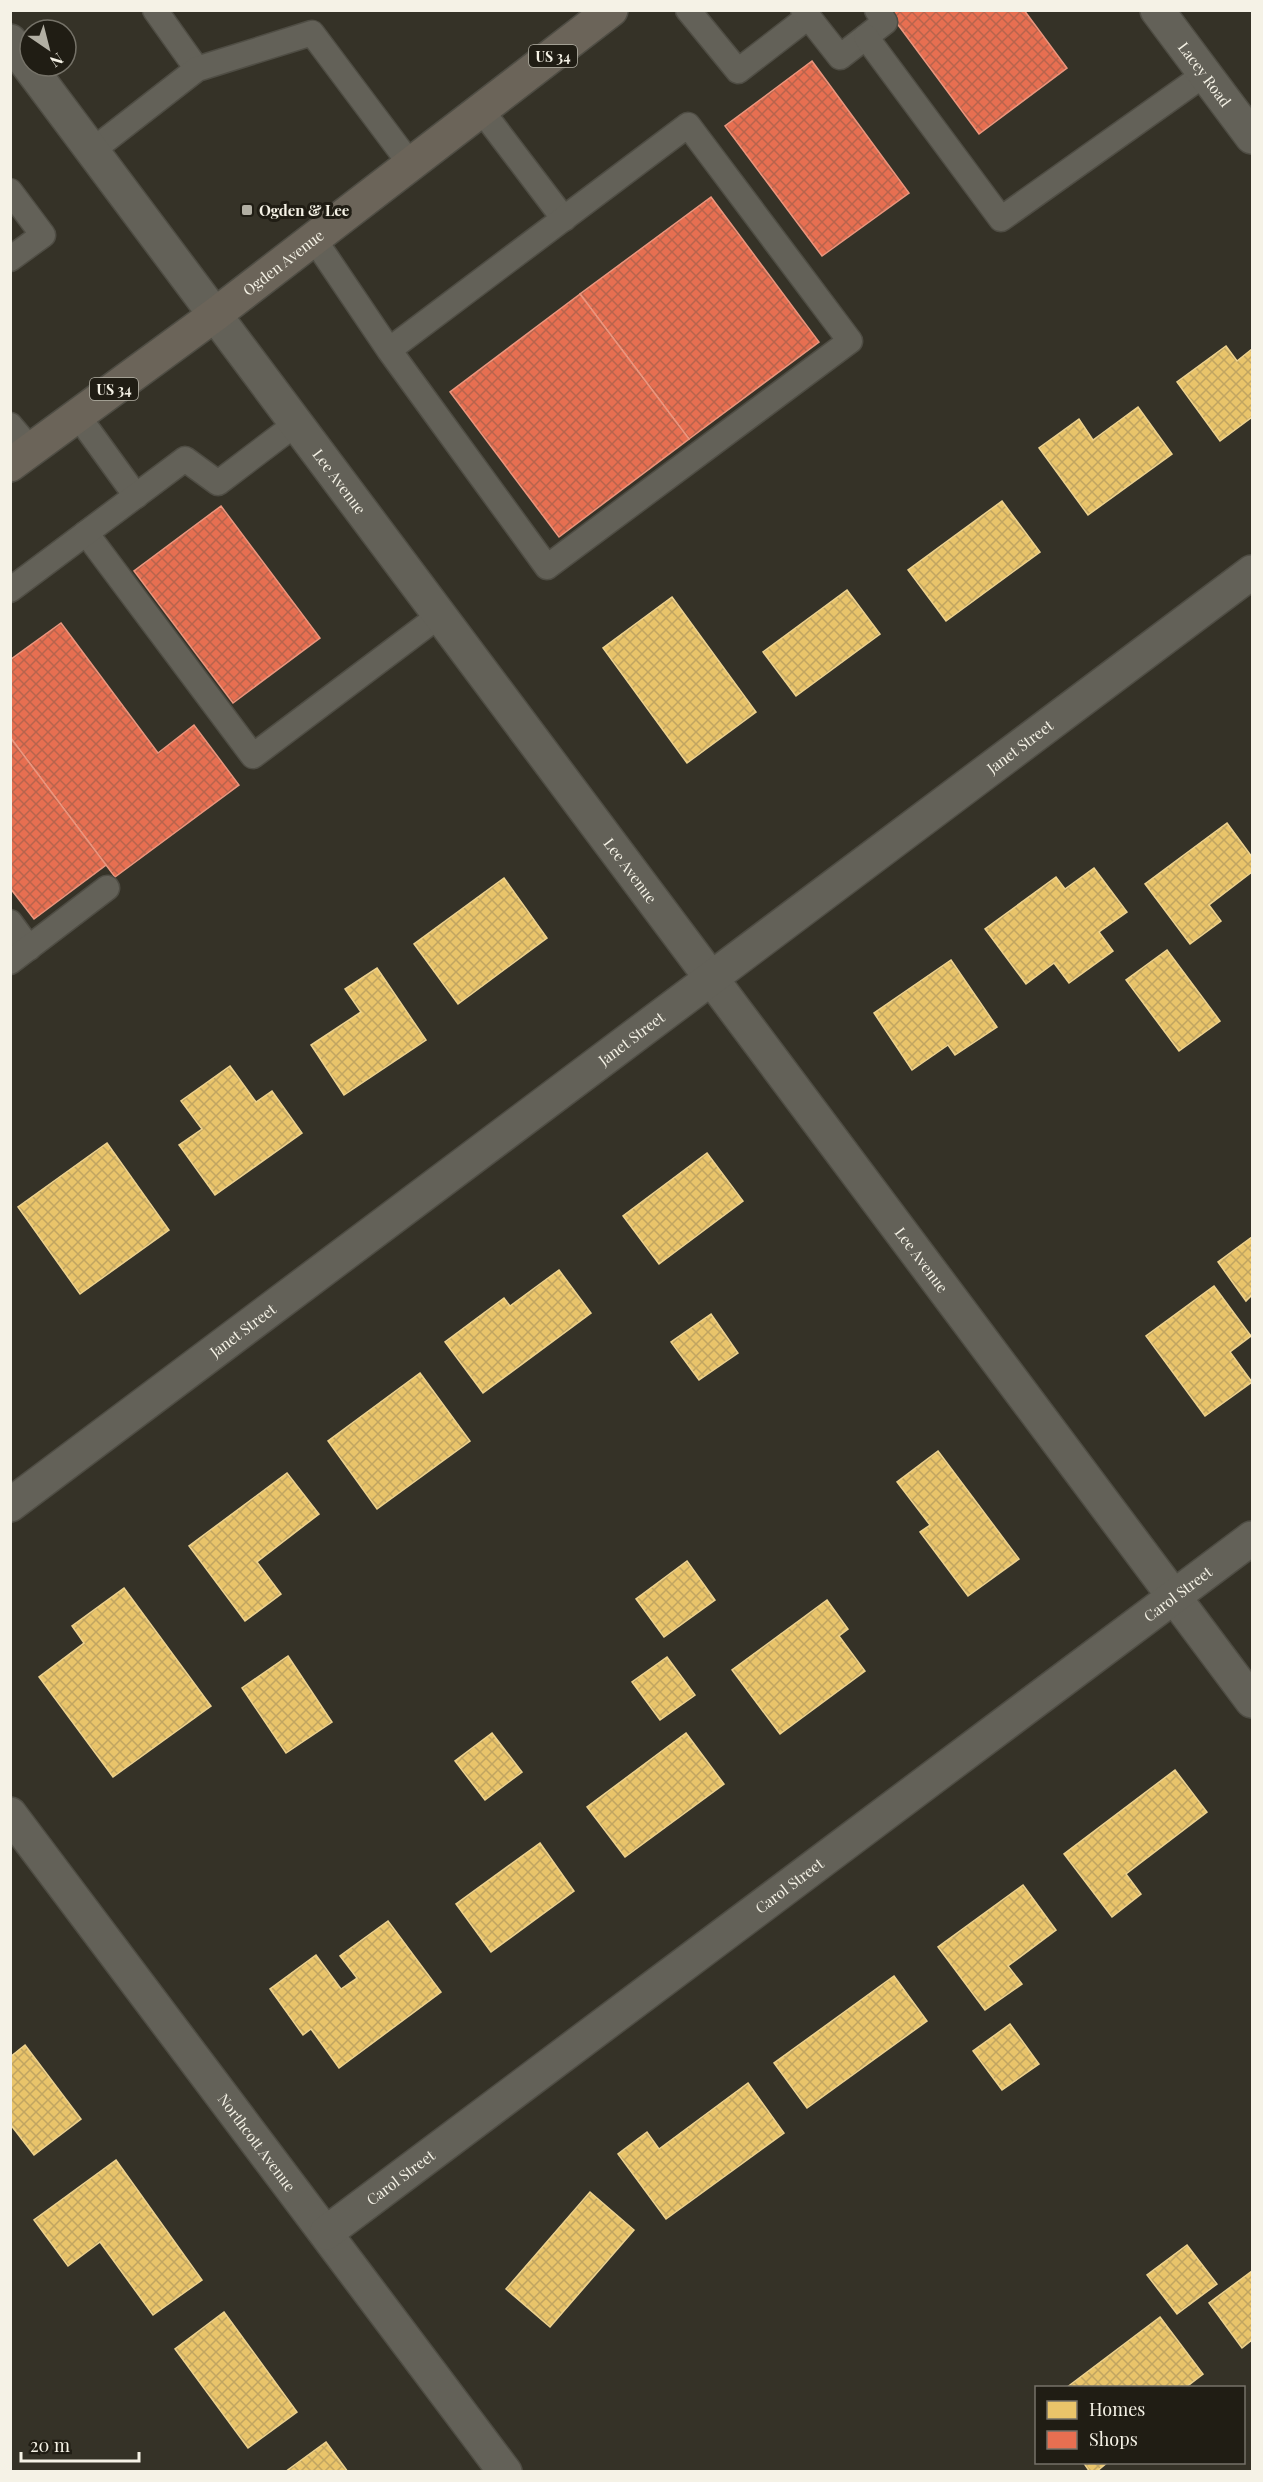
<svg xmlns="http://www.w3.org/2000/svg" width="1263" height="2482" font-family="'Playfair Display',serif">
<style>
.homes{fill:url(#homes-cross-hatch);stroke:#edd28f;stroke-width:1.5}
.shops{fill:url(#shops-cross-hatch);stroke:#eb967e;stroke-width:1.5}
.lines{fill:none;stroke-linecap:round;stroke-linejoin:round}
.service-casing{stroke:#4f4d44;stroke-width:27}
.minor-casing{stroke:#4f4d44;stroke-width:36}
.primary-casing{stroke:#4f4d44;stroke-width:36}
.service{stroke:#636158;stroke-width:24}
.minor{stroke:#636158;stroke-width:33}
.primary{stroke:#6b6459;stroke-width:33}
.poi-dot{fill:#b2afa3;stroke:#201d14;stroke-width:2}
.labels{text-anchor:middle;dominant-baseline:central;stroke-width:6;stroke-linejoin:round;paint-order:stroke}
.shield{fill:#201d14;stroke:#b5b2a7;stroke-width:1.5}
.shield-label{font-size:14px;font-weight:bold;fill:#f5f2e6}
.street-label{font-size:15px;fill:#f5f2e6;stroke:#201d14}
.poi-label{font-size:15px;font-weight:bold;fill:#f5f2e6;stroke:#201d14;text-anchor:start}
</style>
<defs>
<pattern id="homes-cross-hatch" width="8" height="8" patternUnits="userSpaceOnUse" patternTransform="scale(1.5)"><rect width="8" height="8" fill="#e9c46a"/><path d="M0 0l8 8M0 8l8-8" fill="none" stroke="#c1a561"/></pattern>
<pattern id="shops-cross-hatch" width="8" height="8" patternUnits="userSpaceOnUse" patternTransform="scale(1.5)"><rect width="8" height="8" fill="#e76f51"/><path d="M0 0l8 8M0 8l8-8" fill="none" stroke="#b8644d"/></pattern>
</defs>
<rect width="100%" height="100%" fill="#353227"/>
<!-- homes -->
<g class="homes">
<polygon points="1226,346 1237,361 1252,349 1252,417 1220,441 1177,382"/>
<polygon points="1138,407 1172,454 1088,515 1039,448 1079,419 1093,440"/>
<polygon points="1002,501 1040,552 946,621 908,570"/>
<polygon points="847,590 880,634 796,696 763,652"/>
<polygon points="672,597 756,712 687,763 603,648"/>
<polygon points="1227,823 1252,857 1252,872 1209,905 1221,921 1190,944 1145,884"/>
<polygon points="1094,868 1127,912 1099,932 1113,951 1069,983 1054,963 1026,984 985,929 1056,877 1065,889"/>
<polygon points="504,878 547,938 458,1004 414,944"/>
<polygon points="1167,950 1220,1021 1179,1051 1126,980"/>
<polygon points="951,960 997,1027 955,1055 948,1045 912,1070 874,1013"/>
<polygon points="377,968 426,1040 344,1095 311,1045 361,1012 345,989"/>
<polygon points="230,1066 256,1102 272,1091 302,1133 215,1195 179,1145 202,1129 181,1101"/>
<polygon points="107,1143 169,1230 80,1294 18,1207"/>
<polygon points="707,1153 743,1201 659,1264 623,1216"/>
<polygon points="1252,1237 1252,1295 1246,1301 1218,1262"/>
<polygon points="559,1270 591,1313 483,1393 445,1342 504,1298 510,1306"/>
<polygon points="1214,1286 1251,1336 1230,1352 1252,1382 1205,1416 1146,1336"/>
<polygon points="711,1314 738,1353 699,1380 671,1342"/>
<polygon points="420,1373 470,1441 377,1509 328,1441"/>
<polygon points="938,1451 1019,1559 968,1596 920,1532 930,1525 897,1482"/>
<polygon points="287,1473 319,1514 257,1562 281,1594 245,1621 189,1546"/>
<polygon points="687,1561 715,1600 664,1637 636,1599"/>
<polygon points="124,1588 211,1706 113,1777 39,1677 84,1643 72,1626"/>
<polygon points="827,1600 848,1629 839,1636 865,1671 780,1734 732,1670"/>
<polygon points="288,1656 332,1722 286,1753 242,1688"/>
<polygon points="667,1657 695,1695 660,1720 632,1682"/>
<polygon points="492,1733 522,1772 485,1800 455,1761"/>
<polygon points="686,1733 724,1784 625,1857 587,1807"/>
<polygon points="1175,1770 1207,1812 1126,1874 1141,1894 1112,1917 1064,1854"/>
<polygon points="540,1843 574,1891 491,1952 456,1904"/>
<polygon points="1023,1885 1056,1930 1008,1966 1022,1984 985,2010 938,1947"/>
<polygon points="388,1921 441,1992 339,2068 311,2029 303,2035 270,1989 316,1955 341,1989 357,1978 340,1956"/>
<polygon points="894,1976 927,2021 807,2108 774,2063"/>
<polygon points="1010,2024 1039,2064 1002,2090 973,2051"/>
<polygon points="25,2045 81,2119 34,2155 10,2124 10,2057"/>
<polygon points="748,2083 784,2133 666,2219 618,2154 647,2132 659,2149"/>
<polygon points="116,2160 202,2280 153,2315 100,2242 68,2266 34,2220"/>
<polygon points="590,2192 634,2230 550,2327 506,2289"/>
<polygon points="1187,2245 1217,2284 1177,2314 1147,2275"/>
<polygon points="1252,2271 1252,2340 1242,2348 1209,2303"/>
<polygon points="224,2312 297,2412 248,2448 175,2349"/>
<polygon points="1160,2317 1203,2374 1185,2388 1066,2388"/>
<polygon points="326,2442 348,2472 285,2472"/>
<polygon points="1083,2462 1108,2462 1096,2472 1090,2472"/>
</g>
<!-- shops -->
<g class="shops">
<polygon points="887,10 1024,10 1067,68 979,134"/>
<polygon points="812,61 909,193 822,256 725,126"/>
<polygon points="711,197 819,342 689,439 580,294"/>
<polygon points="580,294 689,439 559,537 450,392"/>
<polygon points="221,506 320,638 233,703 134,571"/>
<polygon points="61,623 158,753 194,725 239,785 115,877 10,737 10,660"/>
<polygon points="10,737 106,865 34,919 10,888"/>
</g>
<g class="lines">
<defs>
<g id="service">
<polyline points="155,10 197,69"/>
<polyline points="688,10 738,71 808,17"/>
<polyline points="803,10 840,57 885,22 877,10"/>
<polyline points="866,37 1001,219 1205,74"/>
<polyline points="482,111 564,219"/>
<polyline points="93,150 197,69 312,33 411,165"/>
<polyline points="10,191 43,235 10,259"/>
<polyline points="314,239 389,350 547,567 850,341 688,125 389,350"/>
<polyline points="78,416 136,496"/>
<polyline points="10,425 31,450"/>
<polyline points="86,533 253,756 440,615"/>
<polyline points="10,590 185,459 218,483 297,423"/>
<polyline points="10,922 29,948"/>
<polyline points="10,962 107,888"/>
</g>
<g id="minor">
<path id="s1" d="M1157 10 1252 137"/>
<path id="s2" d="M10 41 1252 1701"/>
<path id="s3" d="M10 1505 1252 572"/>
<path id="s4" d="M10 1814 505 2472"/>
<path id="s5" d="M326 2233 1252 1538"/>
</g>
<g id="primary">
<path id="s6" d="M10 465 216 314 611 10"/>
</g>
</defs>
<!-- service casing -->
<use href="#service" class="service-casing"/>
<!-- minor casing -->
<use href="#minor" class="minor-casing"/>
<!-- primary casing -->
<use href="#primary" class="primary-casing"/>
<!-- service -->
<use href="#service" class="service"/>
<!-- minor -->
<use href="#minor" class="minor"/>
<!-- primary -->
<use href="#primary" class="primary"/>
</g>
<!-- markers -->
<rect class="poi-dot" x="241" y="204" width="12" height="12" rx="3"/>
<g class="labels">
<!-- shield labels -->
<g class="shield">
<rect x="529" y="45" width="48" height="22" rx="4.5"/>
<rect x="90" y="378" width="48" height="22" rx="4.5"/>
</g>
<g class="shield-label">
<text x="553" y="56">US 34</text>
<text x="114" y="389">US 34</text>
</g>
<!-- street labels -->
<g class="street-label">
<text stroke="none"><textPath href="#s1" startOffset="80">Lacey Road</textPath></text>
<text stroke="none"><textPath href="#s6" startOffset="340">Ogden Avenue</textPath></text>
<text stroke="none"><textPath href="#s2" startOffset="550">Lee Avenue</textPath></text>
<text stroke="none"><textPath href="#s3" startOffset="1263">Janet Street</textPath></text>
<text stroke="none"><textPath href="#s2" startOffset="1036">Lee Avenue</textPath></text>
<text stroke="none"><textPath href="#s3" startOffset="777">Janet Street</textPath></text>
<text stroke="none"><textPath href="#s2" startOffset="1522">Lee Avenue</textPath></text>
<text stroke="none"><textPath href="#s3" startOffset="291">Janet Street</textPath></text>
<text stroke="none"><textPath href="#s5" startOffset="1065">Carol Street</textPath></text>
<text stroke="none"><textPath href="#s5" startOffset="579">Carol Street</textPath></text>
<text stroke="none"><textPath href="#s4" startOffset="411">Northcott Avenue</textPath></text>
<text stroke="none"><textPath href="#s5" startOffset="93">Carol Street</textPath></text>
</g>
<!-- poi labels -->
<g class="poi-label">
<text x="259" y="210">Ogden &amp; Lee</text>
</g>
</g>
<!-- border -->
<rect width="1263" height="2482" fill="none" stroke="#f5f2e6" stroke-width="24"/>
<!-- legend -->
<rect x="1035" y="2386" width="210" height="78" fill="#201d14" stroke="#757268" stroke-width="1.5"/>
<rect x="1047" y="2401" width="30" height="18" fill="#e9c46a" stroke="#757268" stroke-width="1.5"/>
<text x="1089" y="2416" font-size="18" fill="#f5f2e6">Homes</text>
<rect x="1047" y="2431" width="30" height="18" fill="#e76f51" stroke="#757268" stroke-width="1.5"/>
<text x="1089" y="2446" font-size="18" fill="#f5f2e6">Shops</text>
<!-- north arrow -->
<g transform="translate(48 48) rotate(145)"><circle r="28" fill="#201d14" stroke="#757268" stroke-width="1.5"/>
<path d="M0-4.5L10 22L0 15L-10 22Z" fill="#b2afa3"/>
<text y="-9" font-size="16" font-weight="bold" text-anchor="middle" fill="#f5f2e6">N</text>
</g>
<!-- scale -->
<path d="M21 2452v9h118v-9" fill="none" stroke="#f5f2e6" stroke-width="3"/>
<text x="30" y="2452" font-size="18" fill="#f5f2e6" stroke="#201d14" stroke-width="4.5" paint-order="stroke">20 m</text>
</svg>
